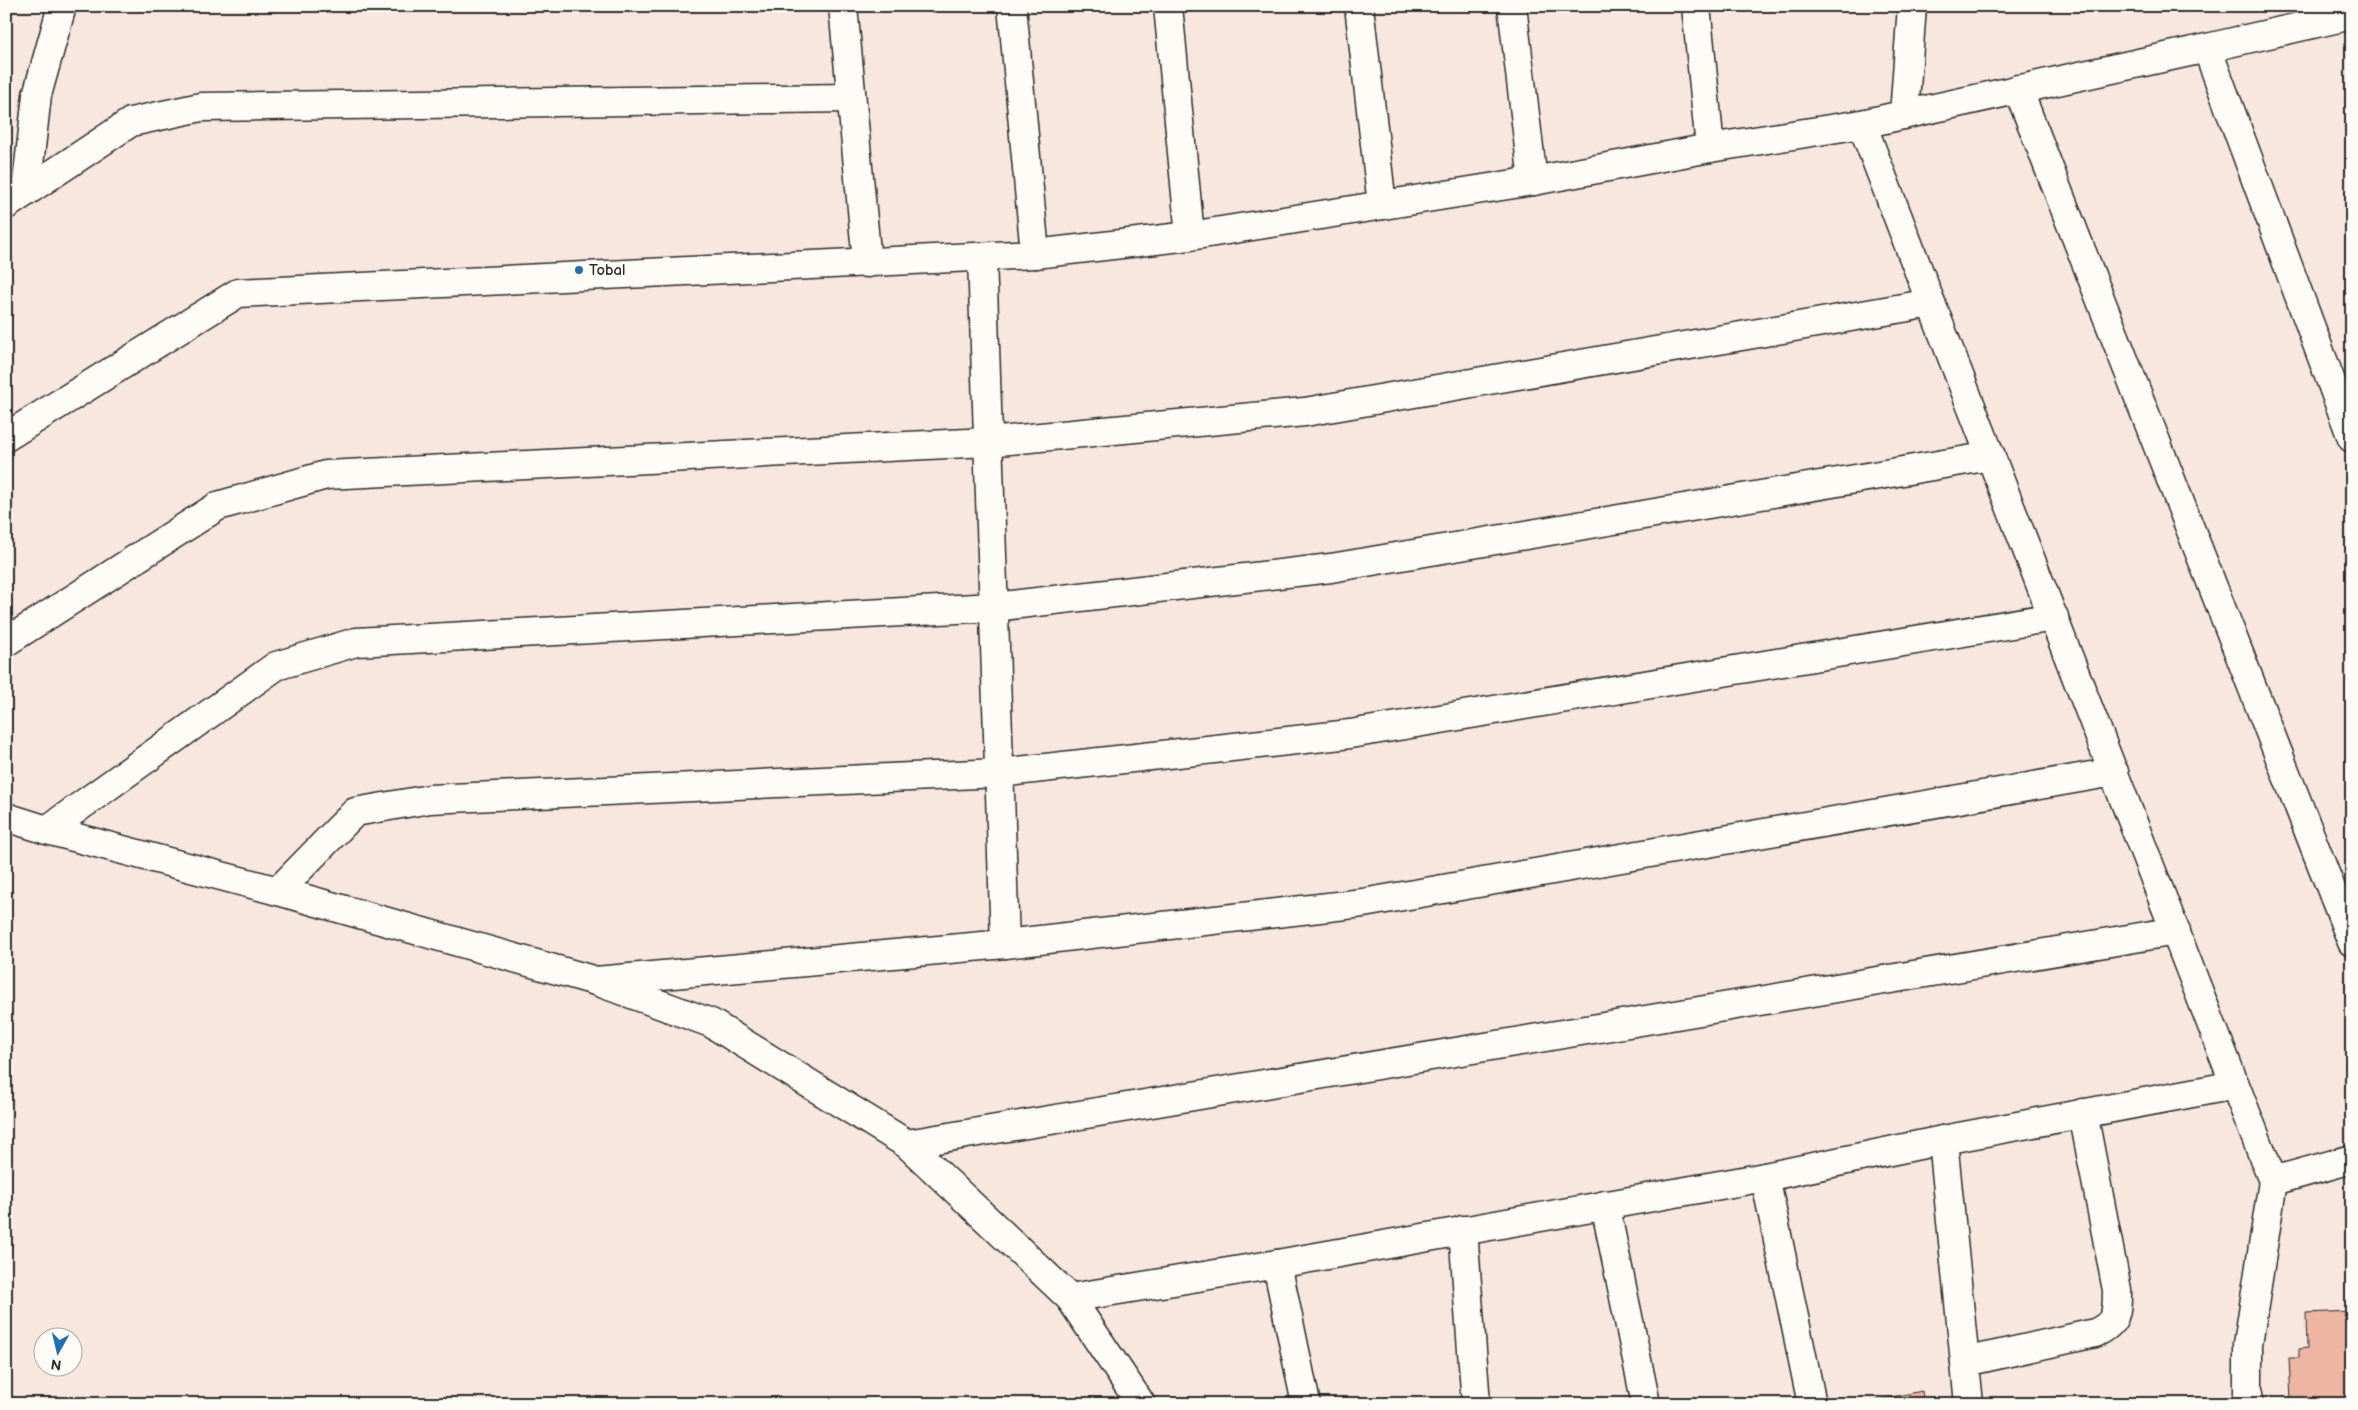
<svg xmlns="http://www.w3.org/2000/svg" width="2358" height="1410" font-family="'Balsamiq Sans',sans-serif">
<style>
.building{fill:#edb5a2;stroke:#2b2b2b}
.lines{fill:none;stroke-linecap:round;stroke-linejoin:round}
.minor-casing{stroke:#2b2b2b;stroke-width:31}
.minor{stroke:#fdfcf7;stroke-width:28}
.poi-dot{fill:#1f6fb2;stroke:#fdfcf7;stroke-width:2}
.labels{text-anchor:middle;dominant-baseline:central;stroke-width:4.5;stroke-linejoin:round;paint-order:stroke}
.poi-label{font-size:15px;fill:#2b2b2b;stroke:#fdfcf7;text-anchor:start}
</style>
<rect width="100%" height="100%" fill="#f8e7de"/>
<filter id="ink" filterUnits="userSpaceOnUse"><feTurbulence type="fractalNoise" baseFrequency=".02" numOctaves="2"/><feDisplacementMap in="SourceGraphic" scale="10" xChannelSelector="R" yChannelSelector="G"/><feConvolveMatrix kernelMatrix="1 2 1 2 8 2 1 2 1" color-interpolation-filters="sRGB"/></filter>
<g filter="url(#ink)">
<!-- building -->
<g class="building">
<polygon points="2352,1311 2352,1404 2308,1404 2308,1399 2291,1400 2289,1358 2299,1358 2299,1349 2307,1348 2306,1313"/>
<polygon points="1922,1391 1924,1404 1893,1404 1892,1397"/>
<polygon points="1892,1397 1893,1404 1867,1404 1868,1402"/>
</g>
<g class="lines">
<defs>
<g id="minor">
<polyline points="843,6 867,263"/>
<polyline points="1012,6 1035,254"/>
<polyline points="1168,6 1190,236"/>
<polyline points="1359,6 1382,205"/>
<polyline points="1512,6 1533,181"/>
<polyline points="1696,6 1710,148"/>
<polyline points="2207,48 2352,15"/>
<polyline points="2018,89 2352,942"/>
<polyline points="1904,115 1912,6"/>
<polyline points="26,191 37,95 62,6"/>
<polyline points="6,205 131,122 201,107 851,98"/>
<polyline points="982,257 1005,944"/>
<polyline points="6,437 238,293 1035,254 1190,236 1533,181 1710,148 1862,124 2207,48 2352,438"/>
<polyline points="6,642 218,506 326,475 988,442 1305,412 1931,303 1862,124"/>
<polyline points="6,817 47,830 278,891 596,981 711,1023 907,1144 1070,1298 1141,1404"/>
<polyline points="47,830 276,666 356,642 994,607 1331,568 1991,456"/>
<polyline points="278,891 355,812 430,799 999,773 1350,734 2054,617"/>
<polyline points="596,981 1005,944 1363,903 2114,772"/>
<polyline points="2235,1085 2273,1181 2248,1344 2248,1404"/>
<polyline points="1943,1140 1969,1404"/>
<polyline points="907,1144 2176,931"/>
<polyline points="1765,1177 1812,1404"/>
<polyline points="2273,1181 2352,1159"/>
<polyline points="1605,1205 1646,1404"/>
<polyline points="1463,1230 1476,1404"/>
<polyline points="1277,1264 1306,1404"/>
<polyline points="1070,1298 1277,1264 1765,1177 1943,1140 2235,1085 1931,303"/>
<path d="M1965 1362 2095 1333C2117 1323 2117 1313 2117 1290L2083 1113"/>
</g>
</defs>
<!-- minor casing -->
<use href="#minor" class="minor-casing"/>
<!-- minor -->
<use href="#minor" class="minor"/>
</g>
</g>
<!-- markers -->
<circle class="poi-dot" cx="579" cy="270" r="5"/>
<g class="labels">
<!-- poi labels -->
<g class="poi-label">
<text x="589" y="270">Tobal</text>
</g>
</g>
<!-- margin -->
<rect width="2358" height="1410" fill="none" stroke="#fdfcf7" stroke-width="25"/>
<rect x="12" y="12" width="2333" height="1385" fill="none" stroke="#2b2b2b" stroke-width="2" filter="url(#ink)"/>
<!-- north arrow -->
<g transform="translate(58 1352) rotate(188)"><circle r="24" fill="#fdfcf7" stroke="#a9a8a5"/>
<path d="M0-4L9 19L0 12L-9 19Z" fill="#1f6fb2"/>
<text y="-8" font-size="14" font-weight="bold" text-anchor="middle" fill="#2b2b2b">N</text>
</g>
</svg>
